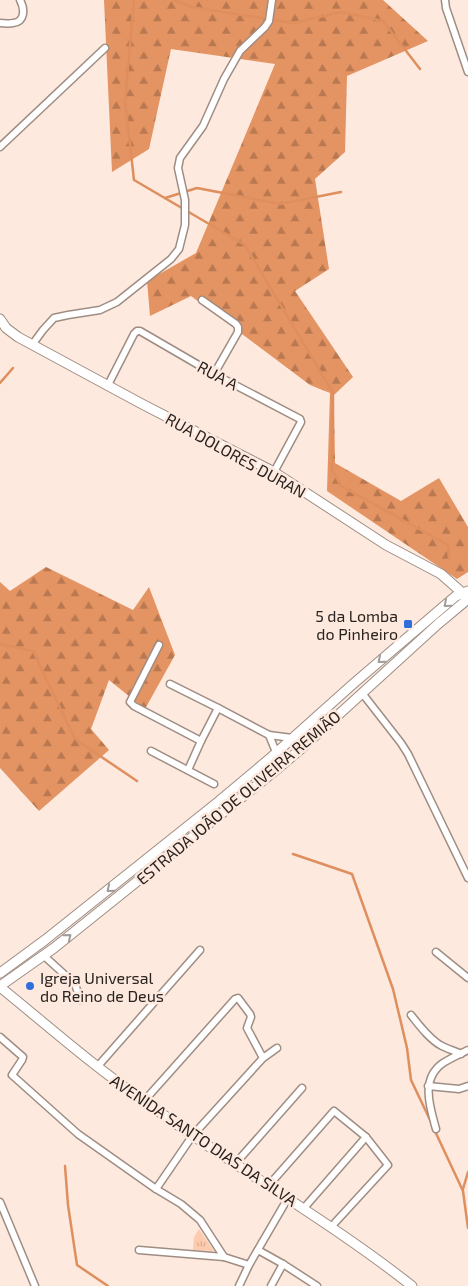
<svg xmlns="http://www.w3.org/2000/svg" width="468" height="1286" font-family="'Exo 2',sans-serif">
<style>
.forest{fill:url(#forest-firs)}
.park{fill:url(#park-tufts)}
.lines{fill:none;stroke-linecap:round;stroke-linejoin:round}
.stream{stroke:#df8e5e;stroke-width:2.5}
.street-casing{stroke:#9f8d83;stroke-width:9}
.secondary-casing{stroke:#9f8d83;stroke-width:11}
.street{stroke:#fff;stroke-width:6}
.secondary{stroke:#fff;stroke-width:9}
.oneway{stroke:#9f9c9a}
.poi-dot{fill:#306edc;stroke:#fde9de;stroke-width:2}
.labels{text-anchor:middle;dominant-baseline:central;stroke-width:5;stroke-linejoin:round;paint-order:stroke}
.street-label{font-size:16px;fill:#29221e;stroke:#fde9de}
.poi-label{font-size:16px;fill:#29221e;stroke:#fde9de;text-anchor:end}
</style>
<defs>
<pattern id="forest-firs" width="22" height="20" patternUnits="userSpaceOnUse" patternTransform="scale(1.25)"><rect width="22" height="20" fill="#e49362"/><path d="M5 1l3.5 6h-7zM16 11l3.5 6h-7z" fill="#b97850"/></pattern>
<pattern id="park-tufts" width="24" height="20" patternUnits="userSpaceOnUse" patternTransform="scale(1.25)"><rect width="24" height="20" fill="#fdcbae"/><path d="M3 7l-1-3M5 7V3M7 7l1-3M15 17l-1-3M17 17v-4M19 17l1-3" fill="none" stroke="#d9ae95"/></pattern>
</defs>
<rect width="100%" height="100%" fill="#fde9de"/>
<!-- forest -->
<g class="forest">
<polygon points="104,0 383,0 428,41 347,76 345,152 315,179 329,269 295,291 353,377 334,395 335,463 401,501 439,478 468,527 468,572 457,579 327,491 330,393 310,385 191,296 150,316 147,281 196,253 275,64 171,49 149,149 112,172"/>
<polygon points="46,567 133,610 149,587 175,655 145,709 109,680 91,729 109,750 39,811 0,768 0,582 10,591"/>
</g>
<!-- park -->
<polygon class="park" points="199,1229 214,1251 193,1250 194,1237"/>
<g class="lines">
<!-- stream -->
<g class="stream">
<polyline points="134,0 125,101 134,180 245,245 333,393 332,470 341,486 448,545 449,560"/>
<polyline points="174,0 191,7 293,23 341,12 383,21 420,69"/>
<polyline points="165,198 197,188 280,204 341,192"/>
<polyline points="0,383 13,368"/>
<polyline points="0,644 33,651 75,739 137,781"/>
<polyline points="293,854 352,874 393,989 407,1048 411,1080 432,1124"/>
<polyline points="434,1129 463,1191 468,1228"/>
<polyline points="65,1166 68,1205 77,1265 108,1286"/>
<polyline points="463,1189 468,1172"/>
</g>
<defs>
<g id="street">
<polyline points="445,0 446,8 468,72"/>
<path d="M0 23C4 23 9 24 13 23 25 22 25 9 20 0"/>
<polyline points="0,147 105,48"/>
<polyline points="202,300 236,324 238,327 238,332 214,374"/>
<polyline points="32,345 43,330 54,318 68,315 100,310 117,302 171,259 179,249 185,225 185,200 178,168 180,158 203,126 224,79 240,51 265,27 269,21 272,0"/>
<polyline points="108,385 134,334 137,331 140,331 214,374 300,419 301,422 274,472"/>
<polyline points="159,645 130,702 134,706 201,741 218,708 269,735 292,738"/>
<polyline points="170,684 218,708"/>
<polyline points="362,693 401,743 408,754 468,878"/>
<polyline points="269,735 276,752"/>
<polyline points="151,751 214,784"/>
<polyline points="188,770 201,741"/>
<polyline points="436,952 468,978"/>
<polyline points="43,955 75,984 79,996 80,1000"/>
<path d="M411 1015C419 1025 430 1040 442 1046 448 1049 455 1051 461 1054"/>
<polyline points="0,1037 23,1057 22,1060 12,1075 78,1134 156,1189 181,1204 200,1220 224,1257 249,1265"/>
<polyline points="98,1066 200,950"/>
<polyline points="428,1086 459,1089 468,1086"/>
<polyline points="144,1101 235,999 238,998 250,1014 251,1017 247,1028 263,1058"/>
<path d="M436 1129C430 1107 420 1079 443 1063 451 1058 460 1054 468 1050"/>
<polyline points="235,1164 302,1088"/>
<polyline points="269,1185 334,1111 366,1137 388,1165 331,1227"/>
<polyline points="156,1189 193,1135 263,1058 277,1048"/>
<polyline points="0,1202 35,1286"/>
<polyline points="304,1208 366,1137"/>
<polyline points="139,1250 224,1257"/>
<polyline points="258,1250 283,1264 317,1286"/>
<polyline points="239,1286 249,1265 288,1198"/>
<polyline points="271,1286 283,1264"/>
</g>
<g id="secondary">
<polyline points="0,319 6,328 18,337 142,404 274,472 386,545 441,574 466,596"/>
<polyline points="0,973 45,940 218,802 268,760 353,684 450,601 456,596 468,591"/>
<polyline points="0,986 54,948 276,770 302,748 438,624 468,599"/>
<path d="M0 987C47 1025 93 1066 143 1100 173 1122 203 1143 234 1163 294 1203 355 1241 412 1286"/>
</g>
</defs>
<!-- street casing -->
<use href="#street" class="street-casing"/>
<!-- secondary casing -->
<use href="#secondary" class="secondary-casing"/>
<!-- street -->
<use href="#street" class="street"/>
<!-- secondary -->
<use href="#secondary" class="secondary"/>
</g>
<!-- one-way arrows -->
<defs><path id="oneway-chevron" d="M-2-3.5L2.5 0L-2 3.5" fill="none" stroke-width="1.6" stroke-linecap="round" stroke-linejoin="round" transform="scale(1.25)"/></defs>
<g class="oneway">
<use href="#oneway-chevron" transform="translate(447 604) rotate(139)"/>
<use href="#oneway-chevron" transform="translate(381 660) rotate(140)"/>
<use href="#oneway-chevron" transform="translate(110 889) rotate(141)"/>
<use href="#oneway-chevron" transform="translate(68 937) rotate(-39)"/>
</g>
<!-- markers -->
<g class="poi-dot">
<rect x="403" y="619" width="10" height="10" rx="2.5"/>
<circle cx="30" cy="986" r="5"/>
</g>
<g class="labels">
<!-- street labels -->
<g class="street-label">
<text transform="translate(218 375) rotate(28)">RUA A</text>
<text transform="translate(236 455) rotate(29)">RUA DOLORES DURAN</text>
<text transform="translate(238 797) rotate(-40)">ESTRADA JOÃO DE OLIVEIRA REMIÃO</text>
<text transform="translate(204 1140) rotate(34)">AVENIDA SANTO DIAS DA SILVA</text>
</g>
<!-- poi labels -->
<g class="poi-label">
<text x="398" y="615">5 da Lomba<tspan x="398" dy="18">do Pinheiro</tspan></text>
<text x="40" y="977" text-anchor="start">Igreja Universal<tspan x="40" dy="18">do Reino de Deus</tspan></text>
</g>
</g>
</svg>
